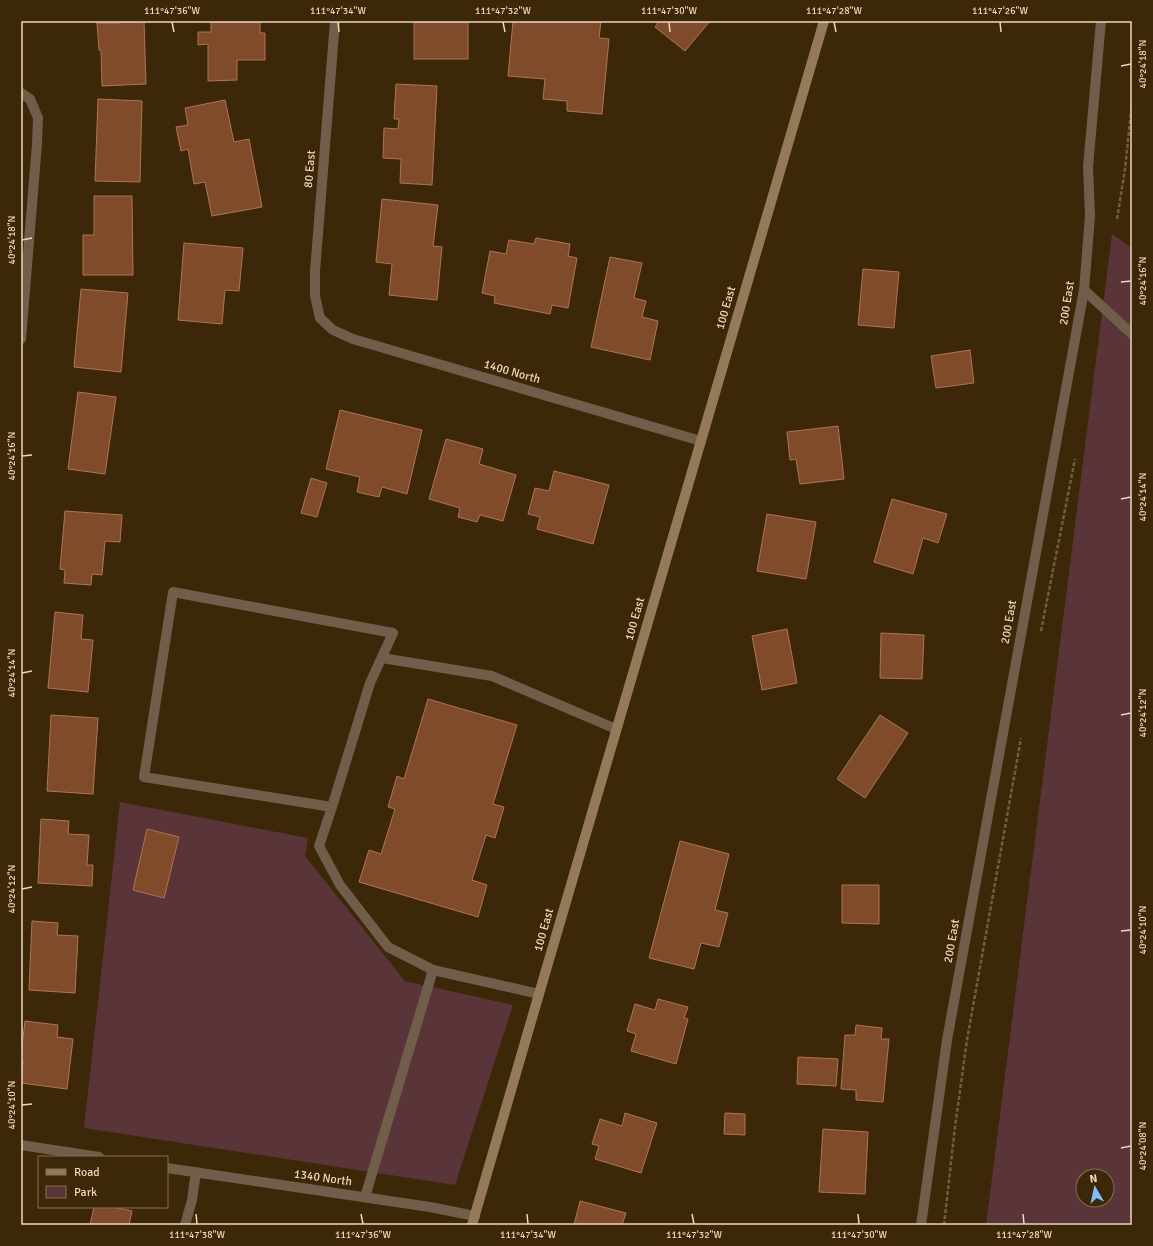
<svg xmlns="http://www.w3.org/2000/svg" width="1153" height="1246" font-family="Signika,sans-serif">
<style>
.green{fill:#593439;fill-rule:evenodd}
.building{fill:#804b2a;stroke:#b07551}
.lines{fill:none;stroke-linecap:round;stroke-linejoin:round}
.path{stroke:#735d40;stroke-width:2.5;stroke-dasharray:4 2;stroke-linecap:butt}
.service{stroke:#705e4a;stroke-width:10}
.minor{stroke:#705e4a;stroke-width:10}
.tertiary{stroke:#705e4a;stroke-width:10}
.secondary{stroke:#957a59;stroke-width:10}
.ticks{fill:none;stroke:#eed6bb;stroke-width:1.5}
.labels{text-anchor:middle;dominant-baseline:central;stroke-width:3;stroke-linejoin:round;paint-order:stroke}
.street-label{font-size:12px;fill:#eed6bb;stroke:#3d2709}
.neatline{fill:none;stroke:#eed6bb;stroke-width:1.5}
.ticks-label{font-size:10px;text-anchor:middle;fill:#eed6bb}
</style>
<rect width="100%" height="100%" fill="#3d2709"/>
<!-- green -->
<g class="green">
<path d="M1112 234 1132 248V1225H986ZM1083 1176H1107V1200H1083Z"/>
<polygon points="120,802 308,838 305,856 405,981 513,1005 455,1185 84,1128"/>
</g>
<!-- building -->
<g class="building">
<polygon points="120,21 144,21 146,84 102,86 101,50 99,50 97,23 120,23"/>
<polygon points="211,21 260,21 260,33 265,33 265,60 237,60 237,80 208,81 208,44 198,45 198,32 211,32"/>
<rect x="414" y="21" width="54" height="38"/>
<polygon points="513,21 601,21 599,38 609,39 602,114 567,111 567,101 543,99 545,79 508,76"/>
<polygon points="659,21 710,21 685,51 655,27"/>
<polygon points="396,84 437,86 432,185 400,183 401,159 383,158 384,128 398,129 399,119 394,119"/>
<polygon points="98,99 142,101 140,182 95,181"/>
<polygon points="225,100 234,142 249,139 262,207 212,216 205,182 194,184 188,149 181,151 176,127 188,125 185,108"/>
<polygon points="94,196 132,196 133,275 83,275 83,235 94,235"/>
<polygon points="382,199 438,205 433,246 442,247 437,300 389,295 392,264 376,262"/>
<polygon points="536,238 570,244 568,256 577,258 568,308 552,305 550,314 494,303 495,296 482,293 490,251 506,254 509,240 534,244"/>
<polygon points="184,243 243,248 239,291 225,290 222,324 178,320"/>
<polygon points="610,257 642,263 634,298 646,301 642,317 658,321 650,360 591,347"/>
<polygon points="863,269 899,272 894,328 858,325"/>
<polygon points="81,289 128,293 121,372 74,367"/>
<polygon points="970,350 974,383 936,388 931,356"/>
<polygon points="78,392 116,397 105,474 68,469"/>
<polygon points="340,410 422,430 407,494 382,487 379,497 357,492 360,477 326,469"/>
<polygon points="838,426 844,479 800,484 796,459 790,460 787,432"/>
<polygon points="446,439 483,449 479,464 516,475 503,521 480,515 477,522 458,517 460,508 429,499"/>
<polygon points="554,471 609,485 593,544 537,529 540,517 528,514 535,488 549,491"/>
<polygon points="311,478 327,483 317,517 301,513"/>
<polygon points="892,499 947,514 938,543 923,538 913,574 874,562"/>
<polygon points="65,511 122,515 120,542 105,541 102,575 92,574 91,585 64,583 65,570 60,569"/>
<polygon points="767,514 816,522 806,579 757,571"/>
<polygon points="55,612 83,615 81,639 93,640 88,692 48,688"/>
<polygon points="787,629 797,683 762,690 752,636"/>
<polygon points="881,633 924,635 922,679 880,678"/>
<polygon points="428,699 517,725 493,804 504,807 495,838 486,835 472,880 487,885 478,917 359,882 369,850 381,854 395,809 388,807 397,776 404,779"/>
<polygon points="51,715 98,718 93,794 47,791"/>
<polygon points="880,715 908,733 865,798 837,779"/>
<polygon points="41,819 69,821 68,834 89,835 87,865 93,865 92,886 38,883"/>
<polygon points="147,829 179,837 164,898 133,890"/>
<polygon points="680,841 729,854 715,910 728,913 719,947 701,943 694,969 649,958"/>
<polygon points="842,885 879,885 879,924 842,923"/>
<polygon points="32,921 58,923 57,935 78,936 75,993 29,990"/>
<polygon points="658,999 688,1007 684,1018 688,1019 676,1064 631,1051 636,1034 627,1031 635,1004 655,1010"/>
<polygon points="25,1021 58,1025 57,1037 73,1039 67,1089 21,1083 23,1061 21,1061 21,1054"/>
<polygon points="856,1025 882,1028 881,1039 889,1039 883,1102 856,1100 856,1090 841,1089 845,1035 855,1035"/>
<polygon points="798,1057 838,1059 836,1086 797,1084"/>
<polygon points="625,1113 657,1123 641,1173 595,1159 599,1146 592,1144 600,1119 622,1126"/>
<polygon points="725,1113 745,1114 745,1135 724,1134"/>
<polygon points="823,1129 868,1132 865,1194 819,1192"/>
<polygon points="580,1201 626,1213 622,1225 574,1225"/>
<polygon points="94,1207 113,1207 132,1211 129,1225 90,1225"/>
</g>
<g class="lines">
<!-- path -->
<g class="path">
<polyline points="1117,219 1125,169 1132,102"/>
<polyline points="1041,631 1075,459"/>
<polyline points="944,1225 955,1127 967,1040 1021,738"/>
</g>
<!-- service -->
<g class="service">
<polyline points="1084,290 1132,334"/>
<polyline points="382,658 492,676 616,729"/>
<polyline points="332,807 370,683 393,633 173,592 144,777 332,807 319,846 340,885 388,947 433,970 365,1197"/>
<polyline points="433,970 539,994"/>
</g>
<!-- minor -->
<g class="minor">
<polyline points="335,21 315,271 315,296 320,318 333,330 353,339 701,441"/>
<polyline points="21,93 30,99 38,118 37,144 21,339"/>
<polyline points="185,1225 192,1200 196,1172"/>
</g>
<!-- tertiary -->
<g class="tertiary">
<polyline points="21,1145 99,1157"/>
<polyline points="167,1168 430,1207 475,1216"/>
<polyline points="921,1225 947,1040 1084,290 1090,216 1088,167 1101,21"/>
</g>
<!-- secondary -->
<polyline class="secondary" points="472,1225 539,994 824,21"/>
</g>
<!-- ticks -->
<path class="ticks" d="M172 22 174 32M338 22 339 32M503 22 505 32M669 22 670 32M834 22 836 32M1000 22 1001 32M1121 66 1131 64M22 240 32 238M1121 282 1131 281M22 456 32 455M1121 499 1131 497M22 673 32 671M1121 715 1131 713M22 889 32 887M1121 931 1131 930M22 1105 32 1104M1121 1148 1131 1146M196 1214 197 1224M361 1214 363 1224M527 1214 528 1224M692 1214 694 1224M858 1214 859 1224M1023 1214 1024 1224"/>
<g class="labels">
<!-- street labels -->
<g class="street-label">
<text transform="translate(310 169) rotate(-85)">80 East</text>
<text transform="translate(1067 303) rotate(-81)">200 East</text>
<text transform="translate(726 308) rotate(-74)">100 East</text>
<text transform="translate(512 372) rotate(16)">1400 North</text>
<text transform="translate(635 619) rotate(-74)">100 East</text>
<text transform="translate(1009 622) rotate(-80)">200 East</text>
<text transform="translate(544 930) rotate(-74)">100 East</text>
<text transform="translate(952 941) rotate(-80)">200 East</text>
<text transform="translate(323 1178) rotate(8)">1340 North</text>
</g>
</g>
<!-- border -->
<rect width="1153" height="1246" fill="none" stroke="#3d2709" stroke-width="44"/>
<!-- legend -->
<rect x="38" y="1156" width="130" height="52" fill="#3d2709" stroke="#846d50"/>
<rect x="46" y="1169" width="20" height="6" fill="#957a59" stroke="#846d50"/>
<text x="74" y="1176" font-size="12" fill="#eed6bb">Road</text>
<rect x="46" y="1186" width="20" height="12" fill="#593439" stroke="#846d50"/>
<text x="74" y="1196" font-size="12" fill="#eed6bb">Park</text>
<!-- north arrow -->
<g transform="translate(1095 1188) rotate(351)"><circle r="19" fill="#3d2709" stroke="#846d50"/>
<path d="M0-3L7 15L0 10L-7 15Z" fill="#83bcfb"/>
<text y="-6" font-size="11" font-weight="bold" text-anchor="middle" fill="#eed6bb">N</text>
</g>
<rect x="22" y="22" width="1109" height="1202" class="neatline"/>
<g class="ticks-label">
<text x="172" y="14">111°47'36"W</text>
<text x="338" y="14">111°47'34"W</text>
<text x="503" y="14">111°47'32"W</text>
<text x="669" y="14">111°47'30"W</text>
<text x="834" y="14">111°47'28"W</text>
<text x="1000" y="14">111°47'26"W</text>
<text transform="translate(1142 64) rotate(-90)" y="4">40°24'18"N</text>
<text transform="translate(11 240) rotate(-90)" y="4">40°24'18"N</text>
<text transform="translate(1142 281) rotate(-90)" y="4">40°24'16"N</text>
<text transform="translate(11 456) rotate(-90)" y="4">40°24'16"N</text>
<text transform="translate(1142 497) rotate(-90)" y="4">40°24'14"N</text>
<text transform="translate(11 673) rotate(-90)" y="4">40°24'14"N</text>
<text transform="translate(1142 713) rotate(-90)" y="4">40°24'12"N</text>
<text transform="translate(11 889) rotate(-90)" y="4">40°24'12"N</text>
<text transform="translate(1142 930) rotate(-90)" y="4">40°24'10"N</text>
<text transform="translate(11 1105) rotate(-90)" y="4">40°24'10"N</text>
<text transform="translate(1142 1146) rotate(-90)" y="4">40°24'08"N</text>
<text x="197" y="1238">111°47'38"W</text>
<text x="363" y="1238">111°47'36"W</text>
<text x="528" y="1238">111°47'34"W</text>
<text x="694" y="1238">111°47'32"W</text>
<text x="859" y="1238">111°47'30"W</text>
<text x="1024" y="1238">111°47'28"W</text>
</g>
</svg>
